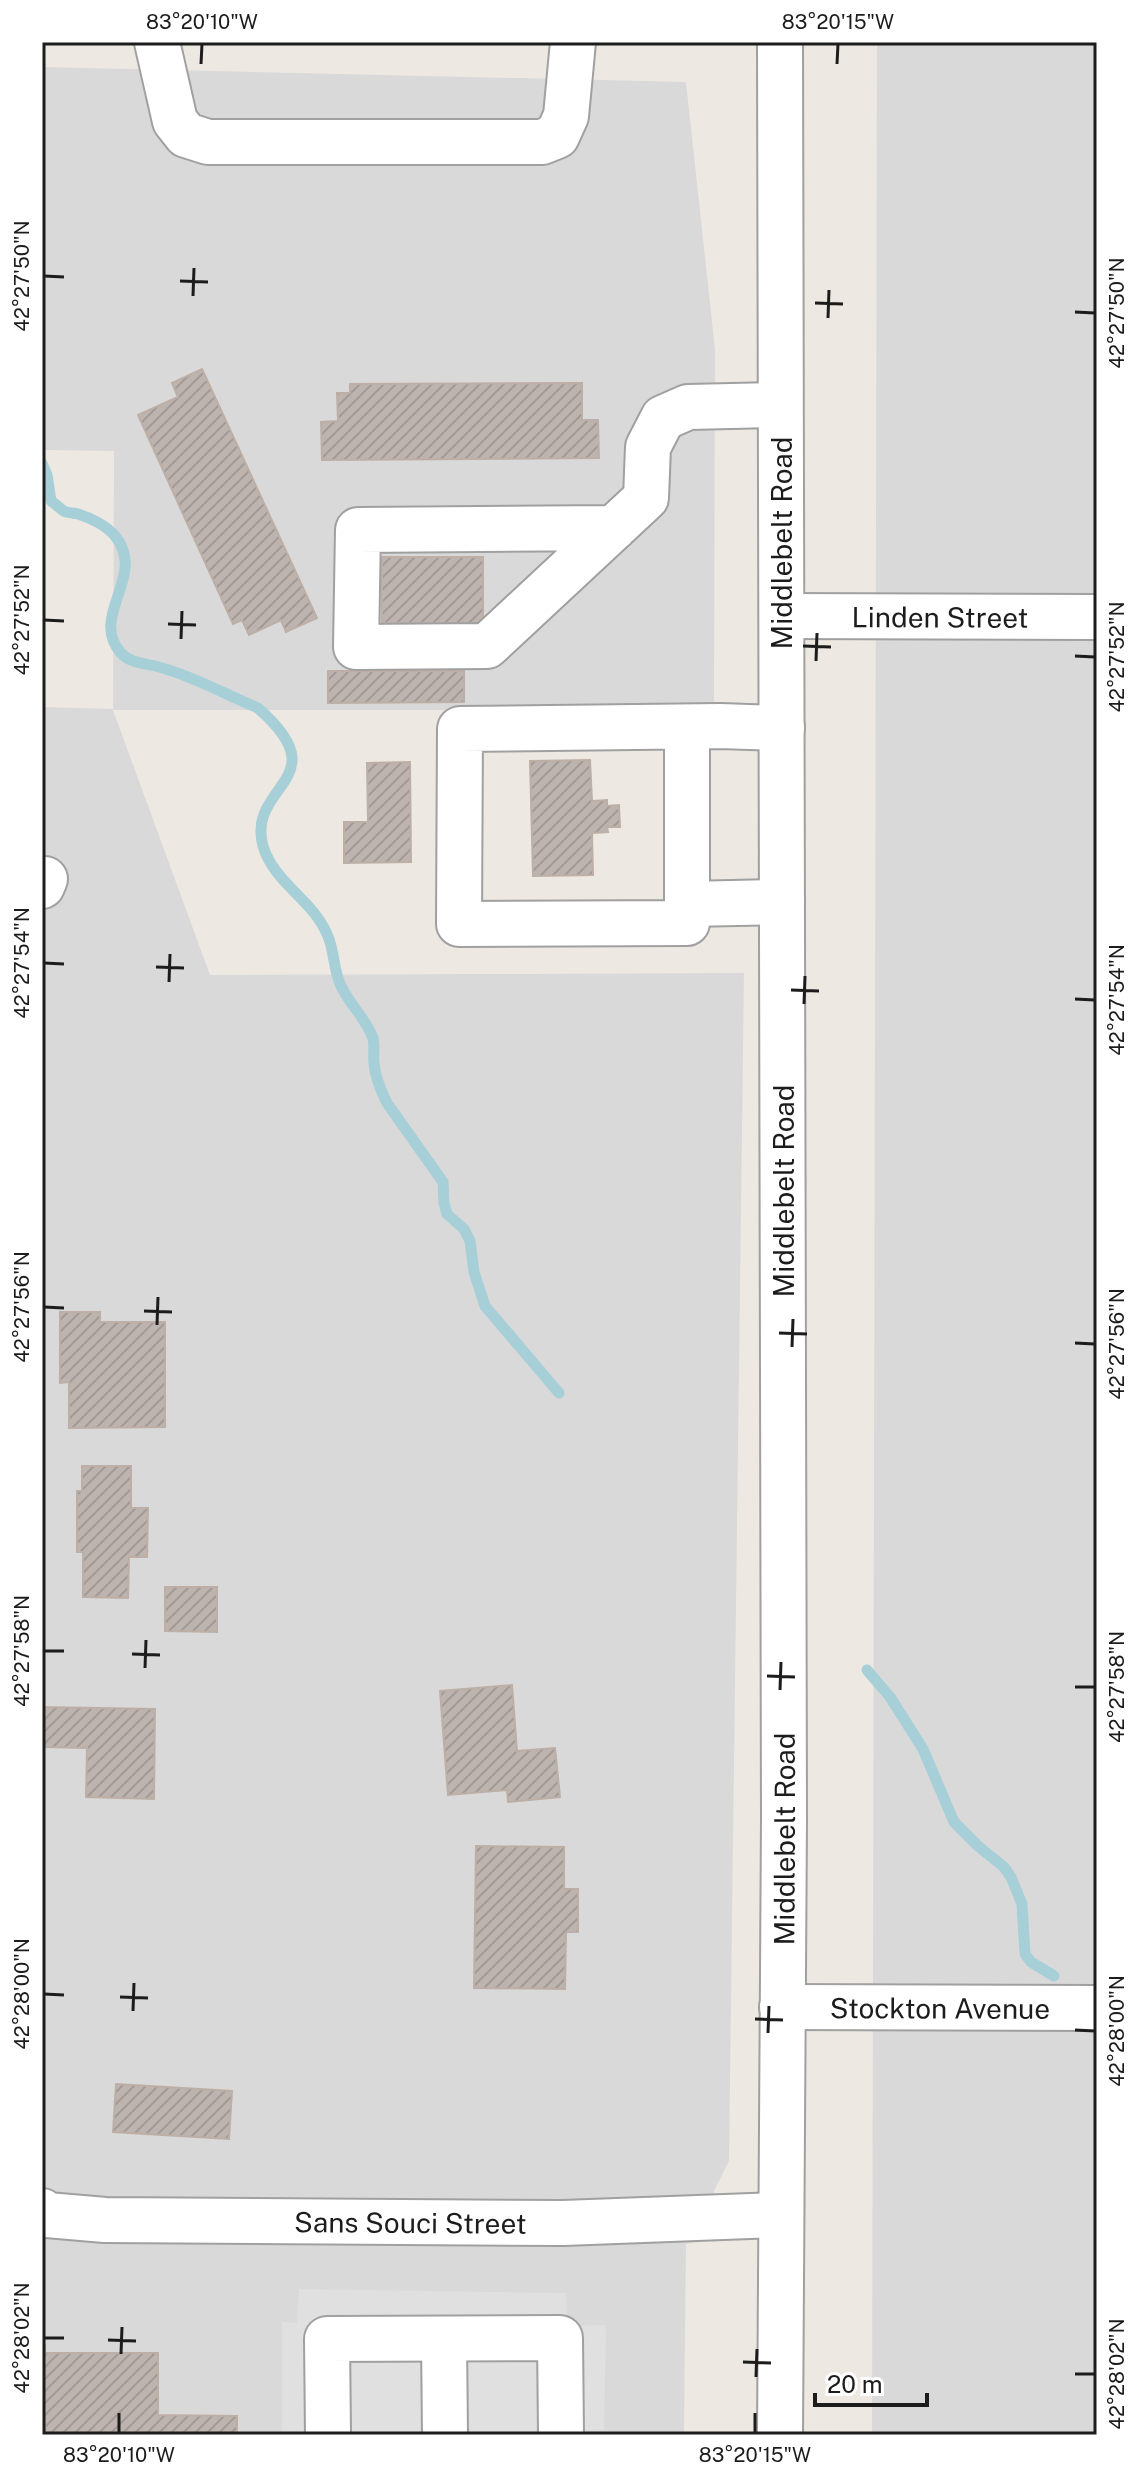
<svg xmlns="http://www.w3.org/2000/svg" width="1139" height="2477" font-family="'Public Sans',sans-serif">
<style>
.residential{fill:#dad9d9}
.parking{fill:#e0e0e0}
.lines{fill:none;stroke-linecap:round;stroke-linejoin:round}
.stream{stroke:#a6cfd8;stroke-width:11}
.building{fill:url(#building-hatch);stroke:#bdafa6;stroke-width:2}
.minor-casing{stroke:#a0a0a0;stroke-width:48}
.minor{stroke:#fff;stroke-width:44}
.ticks{fill:none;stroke:#1c1c1c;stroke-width:3}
.labels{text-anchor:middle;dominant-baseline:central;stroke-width:6;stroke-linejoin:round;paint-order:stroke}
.street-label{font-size:28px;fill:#1c1c1c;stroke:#fff}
.neatline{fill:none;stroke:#1c1c1c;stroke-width:3}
.ticks-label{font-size:20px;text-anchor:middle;fill:#1c1c1c}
</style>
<defs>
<pattern id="building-hatch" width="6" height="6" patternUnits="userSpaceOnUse" patternTransform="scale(2)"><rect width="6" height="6" fill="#bdb4af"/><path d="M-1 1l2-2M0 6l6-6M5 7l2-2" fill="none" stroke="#a29a96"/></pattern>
</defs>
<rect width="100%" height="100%" fill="#ede9e2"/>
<!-- residential -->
<g class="residential">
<polygon points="877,42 1097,42 1097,2435 872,2435"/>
<polygon points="42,67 686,82 715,349 714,710 113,710 210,975 744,973 729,2161 714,2191 704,2241 686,2244 684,2435 42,2435 42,707 113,709 114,451 42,450"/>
</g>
<!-- parking -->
<polygon class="parking" points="299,2289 566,2293 567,2320 572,2326 606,2325 604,2430 573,2431 572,2435 282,2435 282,2322 297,2323"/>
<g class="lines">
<!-- stream -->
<g class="stream">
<path d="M42 463 47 475 51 501C56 504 61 510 66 512 70 513 75 513 78 514 91 518 107 526 115 536 148 576 88 616 121 653 130 663 142 663 155 666 191 675 224 694 258 708 340 780 246 784 263 846 274 883 312 899 327 934 335 951 333 970 341 986 350 1005 366 1019 373 1038 375 1046 373 1055 374 1063 375 1076 381 1091 387 1103L443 1182 444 1203 447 1214 464 1229 470 1241 474 1272 485 1306 559 1393"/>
<polyline points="867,1670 890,1697 923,1749 954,1822 978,1846 1004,1867 1011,1877 1022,1904 1025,1954 1031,1962 1054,1976"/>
</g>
</g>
<!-- building -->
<g class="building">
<polygon points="202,369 317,618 286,632 281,620 249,635 242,620 233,624 138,415 178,397 172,383"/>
<polygon points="582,383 582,420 598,420 599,458 322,460 321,422 338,421 337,393 350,393 350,384"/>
<rect x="382" y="557" width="101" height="66"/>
<polygon points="328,671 464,671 464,702 328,703"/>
<polygon points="590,760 592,801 607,800 607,806 619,805 620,827 607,827 608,832 592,833 593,875 533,876 530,761"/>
<polygon points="410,762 411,862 344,863 344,822 368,822 367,763"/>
<polygon points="60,1312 100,1312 100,1322 165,1322 165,1427 69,1428 69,1382 60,1383"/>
<polygon points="82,1466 131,1466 131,1508 148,1508 147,1557 129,1557 128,1598 83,1597 83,1552 77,1552 77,1491 82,1491"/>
<polygon points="165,1587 217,1587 217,1632 165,1631"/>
<polygon points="512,1685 517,1751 555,1748 560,1797 508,1802 507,1790 448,1795 440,1691"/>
<polygon points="42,1707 155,1709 154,1799 86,1797 87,1748 42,1747"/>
<polygon points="476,1846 564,1847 564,1889 578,1889 578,1932 566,1932 565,1989 474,1988"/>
<polygon points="116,2084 232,2091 229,2139 113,2132"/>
<polygon points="42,2345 45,2345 45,2353 158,2353 158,2415 237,2416 237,2435 46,2434 45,2426 42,2426"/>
</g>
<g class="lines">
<defs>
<g id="minor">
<polyline points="157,42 175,121 186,135 208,142 542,142 557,136 566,116 573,42"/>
<polyline points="614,528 358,530 356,647 487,646 646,498 648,447 663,418 688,407 780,405"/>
<path id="s1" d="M782 616 1097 617"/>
<polyline points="687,727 687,923 459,924 460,729 720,726 782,728"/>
<polyline points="42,886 45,879"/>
<polyline points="687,904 782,902"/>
<path id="s2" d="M782 2007 1097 2008"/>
<path id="s3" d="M42 2211 47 2215 105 2220 563 2223 780 2215"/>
<polyline points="444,2339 445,2435"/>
<polyline points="328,2435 327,2339 560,2338 561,2435"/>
<path id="s4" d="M780 2435 784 1819 780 42"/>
</g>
</defs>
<!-- minor casing -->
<use href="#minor" class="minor-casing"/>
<!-- minor -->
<use href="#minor" class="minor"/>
</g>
<!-- ticks -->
<path class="ticks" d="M201 64 202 44M837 64 838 44M44 276 64 277M180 281 208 282M193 296 194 268M815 303 843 304M1075 312 1095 313M828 318 829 290M44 620 64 621M168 624 196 625M181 639 182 611M803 646 831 647M1075 656 1095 657M816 661 817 633M44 963 64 964M156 967 184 968M169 982 170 954M791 990 819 991M1075 999 1095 1000M804 1004 805 976M44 1307 64 1308M144 1311 172 1312M157 1325 158 1297M779 1333 807 1334M1075 1343 1095 1344M792 1347 793 1319M44 1651H64M132 1654 160 1655M145 1668 146 1640M767 1676 795 1677M1075 1687H1095M780 1690 781 1662M44 1994 64 1995M120 1997 148 1998M133 2011 134 1983M755 2019 783 2020M1075 2030 1095 2031M768 2033 769 2006M44 2338H64M108 2340 136 2341M121 2354 122 2327M743 2362 771 2363M1075 2374H1095M756 2377 757 2349M119 2433V2413M755 2433V2413"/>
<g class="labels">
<!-- street labels -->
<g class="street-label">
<text transform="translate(781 543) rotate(-90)">Middlebelt Road</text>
<text stroke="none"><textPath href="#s1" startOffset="158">Linden Street</textPath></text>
<text transform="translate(783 1191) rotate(-90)">Middlebelt Road</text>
<text stroke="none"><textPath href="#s4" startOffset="596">Middlebelt Road</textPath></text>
<text stroke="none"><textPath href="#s2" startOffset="158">Stockton Avenue</textPath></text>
<text stroke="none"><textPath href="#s3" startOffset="370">Sans Souci Street</textPath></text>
</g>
</g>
<!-- border -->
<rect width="1139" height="2477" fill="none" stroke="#ffffff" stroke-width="88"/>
<!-- scale -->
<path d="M815 2393v12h112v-12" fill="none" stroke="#1c1c1c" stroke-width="4"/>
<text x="827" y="2393" font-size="24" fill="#1c1c1c" stroke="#ffffff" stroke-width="6" paint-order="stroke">20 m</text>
<rect x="44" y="44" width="1051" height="2389" class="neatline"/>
<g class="ticks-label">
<text x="202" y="29">83°20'10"W</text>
<text x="838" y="29">83°20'15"W</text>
<text transform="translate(22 276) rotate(-90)" y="7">42°27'50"N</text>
<text transform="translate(1117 313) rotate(-90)" y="7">42°27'50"N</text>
<text transform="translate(22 620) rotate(-90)" y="7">42°27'52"N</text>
<text transform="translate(1117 657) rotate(-90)" y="7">42°27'52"N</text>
<text transform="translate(22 963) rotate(-90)" y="7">42°27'54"N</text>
<text transform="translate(1117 1000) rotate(-90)" y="7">42°27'54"N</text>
<text transform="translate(22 1307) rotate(-90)" y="7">42°27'56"N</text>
<text transform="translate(1117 1344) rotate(-90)" y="7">42°27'56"N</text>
<text transform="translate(22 1651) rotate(-90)" y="7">42°27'58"N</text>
<text transform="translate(1117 1687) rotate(-90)" y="7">42°27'58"N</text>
<text transform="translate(22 1994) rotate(-90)" y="7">42°28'00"N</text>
<text transform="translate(1117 2031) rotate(-90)" y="7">42°28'00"N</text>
<text transform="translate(22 2338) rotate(-90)" y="7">42°28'02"N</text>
<text transform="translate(1117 2374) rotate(-90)" y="7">42°28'02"N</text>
<text x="119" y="2462">83°20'10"W</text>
<text x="755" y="2462">83°20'15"W</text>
</g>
</svg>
